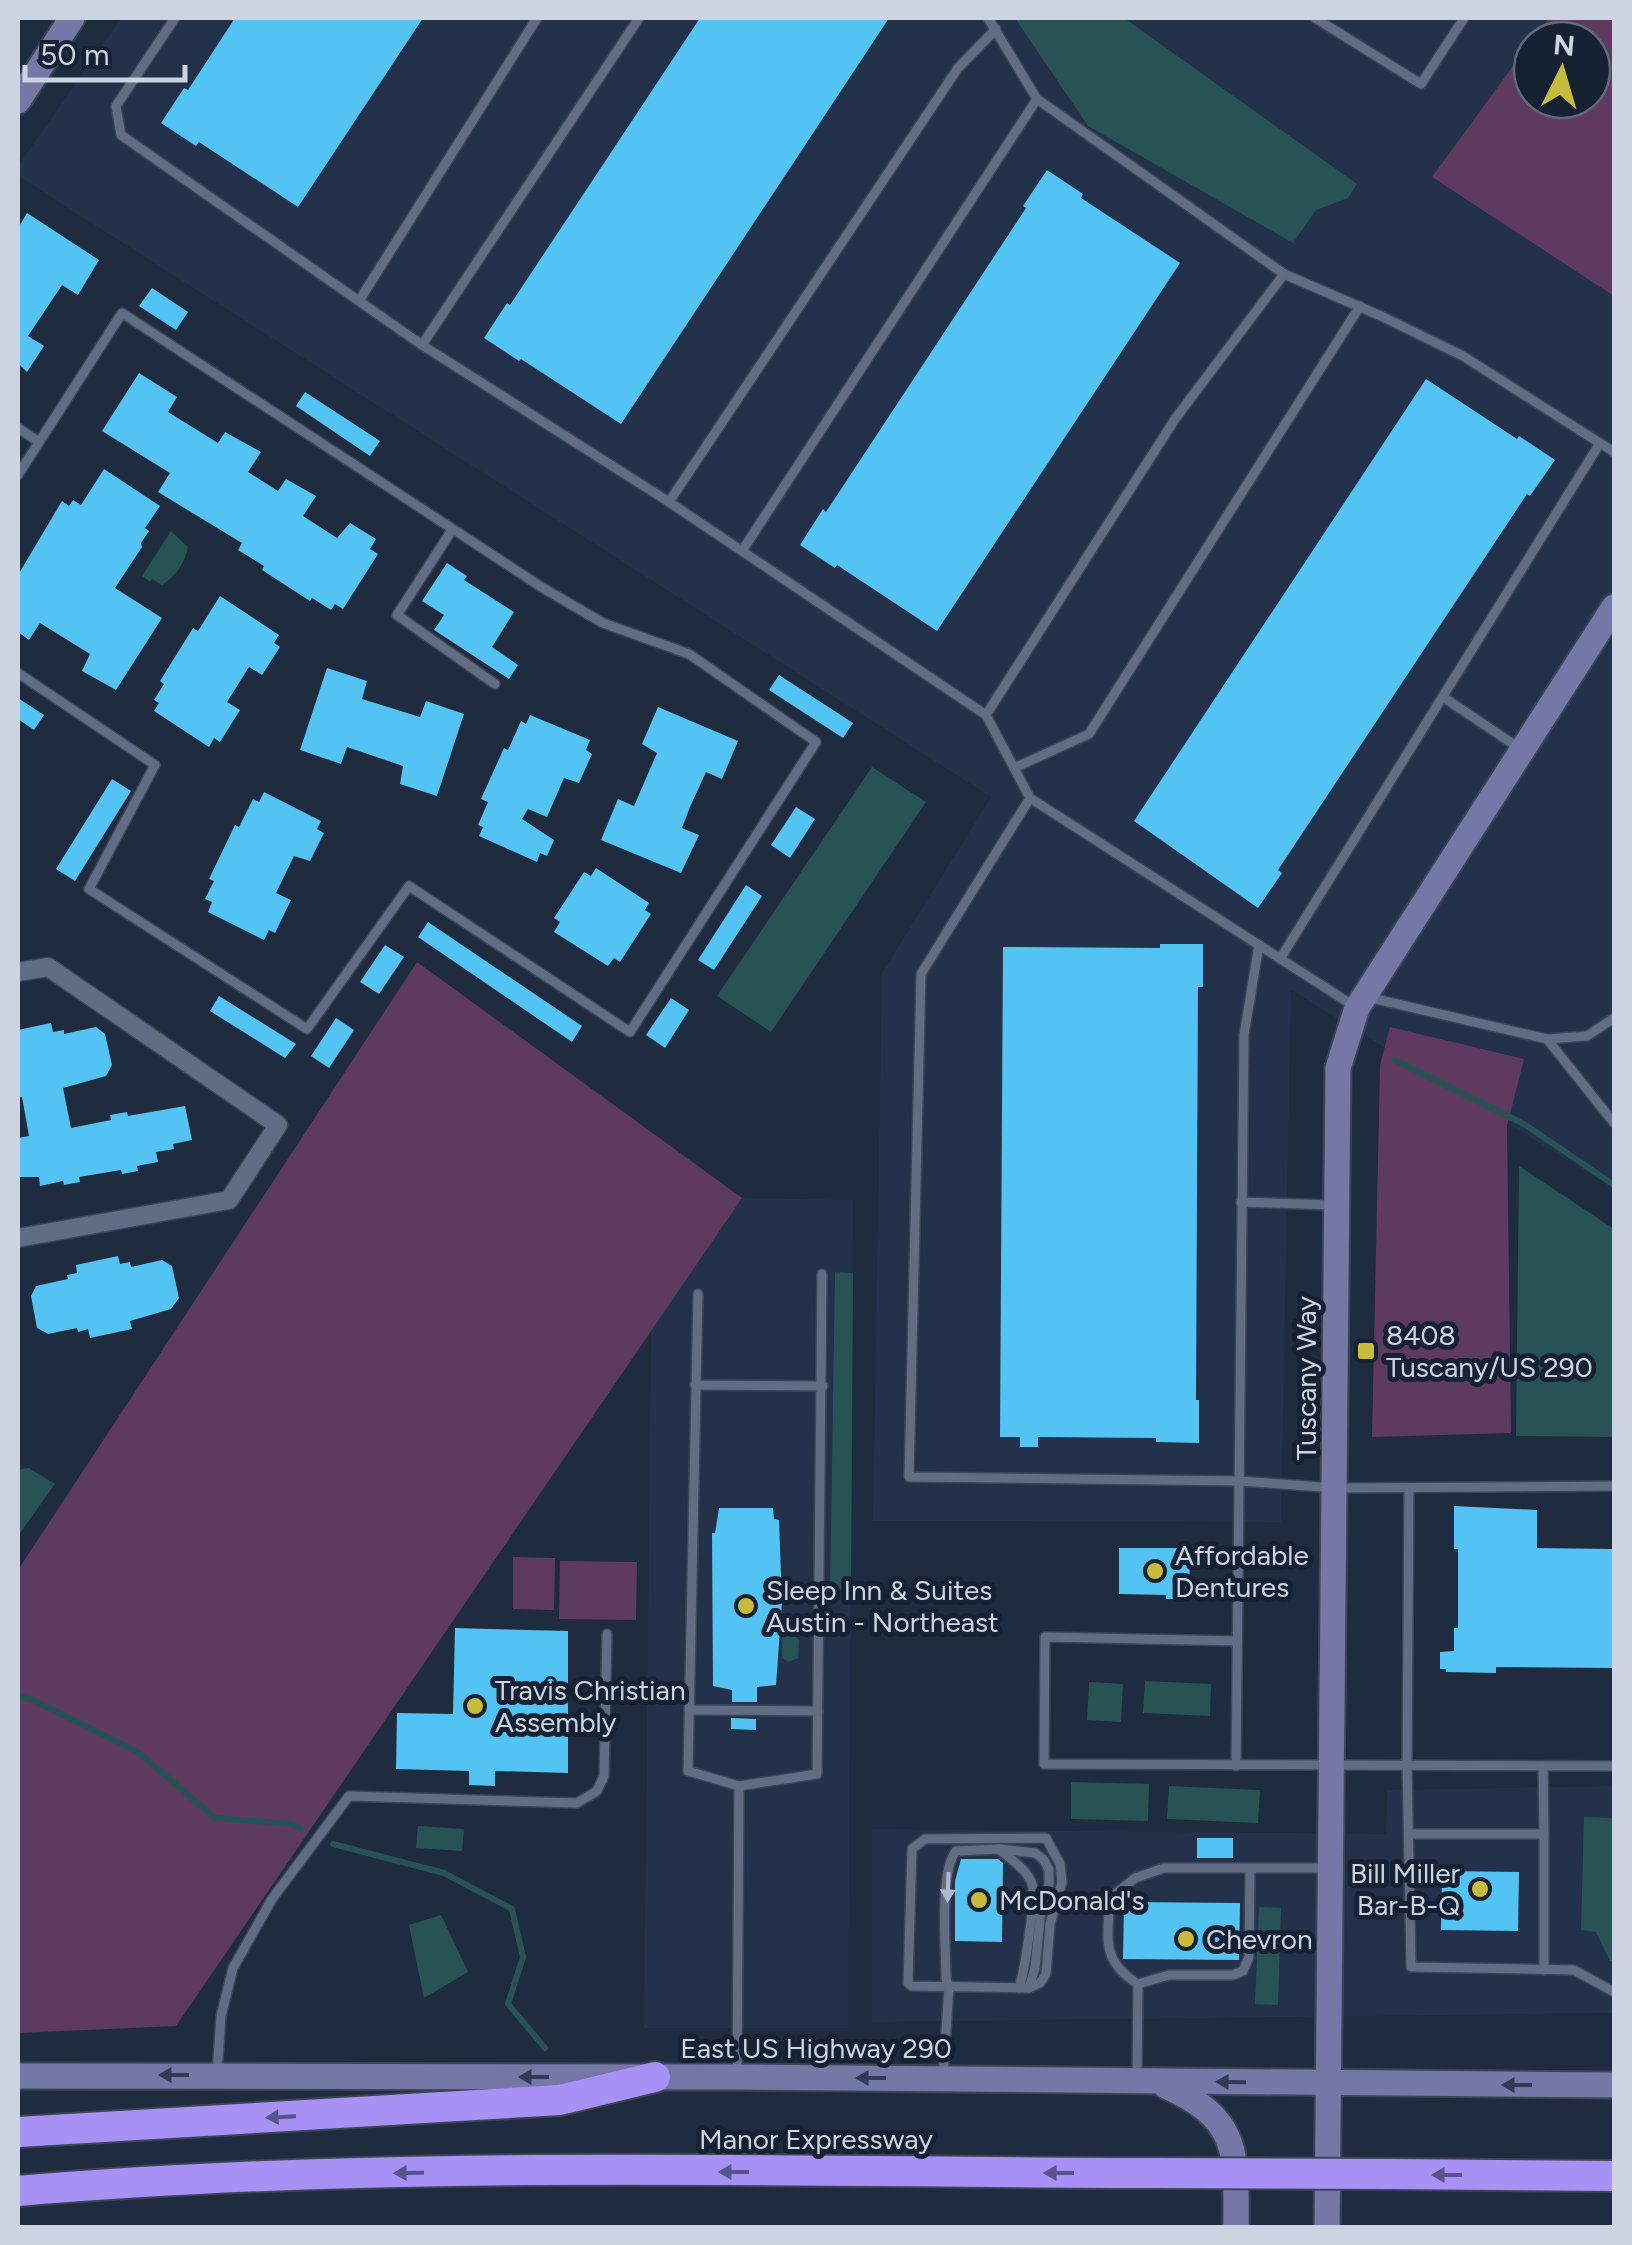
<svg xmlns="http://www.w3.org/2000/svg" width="1632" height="2245" font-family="Figtree,sans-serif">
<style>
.built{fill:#23314b;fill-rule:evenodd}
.green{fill:#5e3a61}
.water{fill:#275355}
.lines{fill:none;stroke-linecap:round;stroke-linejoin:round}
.stream{stroke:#275355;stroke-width:6}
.building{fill:#52c3f3}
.lane-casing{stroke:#3c4556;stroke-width:12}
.street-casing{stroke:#3c4556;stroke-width:21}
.secondary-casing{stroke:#3c4556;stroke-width:29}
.highway-casing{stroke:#3c4556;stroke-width:34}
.lane{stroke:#606d84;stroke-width:9}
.street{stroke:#606d84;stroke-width:18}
.secondary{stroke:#7578a6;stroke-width:25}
.highway{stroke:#a791f5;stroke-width:30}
.highway-bridge-casing{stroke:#3c4556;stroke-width:34;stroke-linecap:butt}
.highway-bridge{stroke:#a791f5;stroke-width:30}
.oneway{fill:#b1baca}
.oneway2{fill:#323b56}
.oneway3{fill:#57538b}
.poi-dot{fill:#c7bb3b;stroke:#162134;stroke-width:4}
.labels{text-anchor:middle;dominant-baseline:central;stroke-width:10;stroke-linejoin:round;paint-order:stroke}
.poi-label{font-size:28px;fill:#ccd4e1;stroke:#162134;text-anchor:start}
.street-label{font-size:28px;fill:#ccd4e1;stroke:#162134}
</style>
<rect width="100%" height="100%" fill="#1f2b3e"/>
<!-- built -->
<g class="built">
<path d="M121 18H1614V1189L1291 990 1281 1522 873 1521 882 973 991 797 18 176V166ZM1532 40H1592V100H1532Z"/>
<polygon points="742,1198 853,1200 848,2028 644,2028 651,1331"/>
<polygon points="1614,1786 1614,2013 872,2022 872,1829 1386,1834 1387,1790"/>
</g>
<!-- green -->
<g class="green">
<polygon points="1549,18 1614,18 1614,296 1432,177 1532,40 1532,100 1592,100 1592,40 1532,40"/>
<polygon points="417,962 742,1198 176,2026 18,2033 18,1570"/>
<polygon points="1390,1027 1524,1059 1507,1126 1511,1433 1372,1437 1380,1065"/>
<polygon points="513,1557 555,1558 554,1610 513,1609"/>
<polygon points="560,1561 637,1562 636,1620 559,1619"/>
</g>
<!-- water -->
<g class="water">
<polygon points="1015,18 1124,18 1357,184 1348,198 1316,210 1293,243 1088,126"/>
<path d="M171 531 188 547C184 564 177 575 162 585L152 579 150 582 142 576Z"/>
<polygon points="872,767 926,802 771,1032 717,996"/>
<polygon points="1519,1166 1614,1229 1614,1437 1516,1436"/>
<polygon points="835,1272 853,1273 851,1593 830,1592"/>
<polygon points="29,1468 55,1484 18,1536 18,1470"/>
<polygon points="791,1626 799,1641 798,1658 788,1662 782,1658 782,1627"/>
<polygon points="1145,1681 1211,1684 1210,1716 1143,1713"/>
<polygon points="1089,1682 1123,1684 1121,1722 1087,1720"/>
<polygon points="1071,1782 1149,1784 1148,1821 1071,1819"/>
<polygon points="1169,1786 1260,1790 1258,1823 1167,1819"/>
<polygon points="1584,1817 1614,1818 1614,1961 1610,1961 1596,1932 1581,1930"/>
<polygon points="418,1826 464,1829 462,1851 416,1848"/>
<polygon points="1259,1907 1281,1908 1278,2005 1255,2004"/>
<polygon points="441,1915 468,1972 424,1998 409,1925"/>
</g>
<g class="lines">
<!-- stream -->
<g class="stream">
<polyline points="1395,1060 1524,1124 1614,1185"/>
<polyline points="18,1696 33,1700 138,1752 215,1818 291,1824 301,1829"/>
<polyline points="333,1844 444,1873 512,1909 523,1957 508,2004 545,2048"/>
</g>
</g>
<!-- building -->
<g class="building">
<polygon points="235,18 423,18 298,207 199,142 196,146 161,123 184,88 188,90"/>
<polygon points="700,18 889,18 621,424 521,359 519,361 484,338 507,303 510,305"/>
<polygon points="1047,170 1083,194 1081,198 1180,263 937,631 837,565 835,568 800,545 823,509 826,512 1026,208 1023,206"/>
<polygon points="27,213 99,260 78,295 62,285 28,336 44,346 27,372 18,363 18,228"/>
<polygon points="152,288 188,312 176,330 139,306"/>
<polygon points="139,373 177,397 168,412 218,443 225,432 261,452 248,472 278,491 286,479 316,496 303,516 337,538 350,523 376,539 370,549 378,554 343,609 335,604 331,610 312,598 310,601 262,570 264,566 238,550 242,543 158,492 170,473 102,431"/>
<polygon points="1426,379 1517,439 1519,436 1555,460 1530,496 1527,494 1278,870 1282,873 1258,908 1134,821"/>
<polygon points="305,392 380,441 370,456 296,406"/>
<polygon points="104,469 160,506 145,528 149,531 141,543 142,547 115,588 162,618 116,690 82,671 90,654 40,623 29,640 18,632 18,575 62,501 69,506 73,500 81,505"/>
<polygon points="447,563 467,576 464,580 514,612 492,647 518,665 509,679 434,630 444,615 422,601"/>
<polygon points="220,596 279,635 274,643 280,647 262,675 249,667 227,702 240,710 220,742 214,738 209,747 154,711 159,703 154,700 164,684 160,681 193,628 198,631"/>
<polygon points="327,668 367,681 362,699 420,717 426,701 464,714 437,796 400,784 403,766 347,747 341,764 300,750"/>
<polygon points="779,675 853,723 843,738 769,690"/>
<polygon points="18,698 44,715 34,730 18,719"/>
<polygon points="658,707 738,741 722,779 706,772 690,807 682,828 699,835 681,873 601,840 618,799 634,806 657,753 642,744"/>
<polygon points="530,715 590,740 586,750 592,754 579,783 564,778 547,817 528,809 522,819 554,840 547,856 540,853 537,862 479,836 483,827 478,825 488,802 481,799 504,748 508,750 521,721 526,724"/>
<polygon points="112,779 131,791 75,881 56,869"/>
<polygon points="264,792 321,821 317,829 324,833 310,861 294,856 276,893 291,900 275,933 269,930 264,940 208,912 212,902 205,899 214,881 209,879 235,825 239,827 253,799 259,802"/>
<polygon points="796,807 815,819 790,858 771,845"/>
<polygon points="596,868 649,903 645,910 651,914 620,962 614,958 608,966 554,932 560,922 554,918 584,872 591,876"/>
<polygon points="746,885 762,896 714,970 698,960"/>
<polygon points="428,922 582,1026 572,1042 418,937"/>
<polygon points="1160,944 1203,944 1203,987 1198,987 1196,1400 1199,1400 1199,1443 1156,1442 1156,1438 1038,1437 1038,1447 1020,1447 1020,1437 1000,1437 1003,947 1160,948"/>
<polygon points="385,945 404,957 379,994 360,982"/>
<polygon points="219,996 296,1044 285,1058 210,1011"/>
<polygon points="671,998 689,1010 665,1048 646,1035"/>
<polygon points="336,1018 354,1030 329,1068 311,1056"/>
<polygon points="51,1023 53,1032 64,1030 64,1034 96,1027 105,1034 112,1065 106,1076 63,1088 71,1128 111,1120 110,1115 127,1112 128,1116 185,1106 192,1140 173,1144 174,1149 156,1152 158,1162 137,1166 138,1171 122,1174 121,1170 79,1177 80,1182 64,1185 63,1181 40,1186 39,1177 18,1177 18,1138 29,1136 22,1097 18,1098 18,1030"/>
<polygon points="118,1256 120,1264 130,1262 131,1267 162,1260 172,1266 179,1298 171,1309 130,1321 132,1329 90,1338 88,1329 78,1332 77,1328 48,1334 37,1328 31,1296 36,1286 68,1279 67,1275 77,1273 76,1265"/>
<polygon points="1454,1506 1537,1510 1537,1548 1614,1549 1614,1668 1496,1667 1496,1673 1446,1672 1446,1669 1440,1669 1440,1652 1454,1651 1454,1628 1458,1628 1458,1549 1454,1549"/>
<polygon points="719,1508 773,1508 774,1519 779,1520 782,1602 776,1685 757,1687 757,1702 732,1702 732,1690 713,1686 712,1533 715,1533"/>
<polygon points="1119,1548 1191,1548 1188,1599 1166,1599 1166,1595 1119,1594"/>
<polygon points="455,1628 568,1631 568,1773 495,1771 495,1786 469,1785 469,1771 396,1769 397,1713 453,1714"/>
<polygon points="731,1718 756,1719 756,1730 731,1729"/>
<rect x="1197" y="1838" width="36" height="20"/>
<polygon points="961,1859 998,1859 1003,1863 1002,1942 955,1941 955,1881"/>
<polygon points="1442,1871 1519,1872 1518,1931 1441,1930"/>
<polygon points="1124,1902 1240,1903 1239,1960 1123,1959"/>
</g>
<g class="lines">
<defs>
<g id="lane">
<polyline points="175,18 116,106 121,135 422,345 669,502 986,715 1030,798 1354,1006"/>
<polyline points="1315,18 1421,84 1464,18"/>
<polyline points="1284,274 1381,316 1463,356 1614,452"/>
<polyline points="359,301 537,18"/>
<polyline points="422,345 639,18"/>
<polyline points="18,428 39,442"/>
<polyline points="18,475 122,313 543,588 603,623 689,654 816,742 630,1032 409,886 307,1029 89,889 155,765 18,673"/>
<polyline points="669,502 958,68 996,29"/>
<polyline points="452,530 397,615 495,684"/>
<polyline points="742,551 1037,99"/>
<polyline points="1443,697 1519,748"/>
<polyline points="986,715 1175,419 1284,274 1037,99 988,18"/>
<polyline points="1014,768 1089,734 1360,306"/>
<polyline points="1030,798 921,974 909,1477 1240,1481 1335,1488 1614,1486"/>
<polyline points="1280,959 1600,443"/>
<polyline points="1367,997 1547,1039 1587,1036 1614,1018"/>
<polyline points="1547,1039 1614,1123"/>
<polyline points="1241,1202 1333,1205"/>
<polyline points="698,1294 688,1771 739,1786 817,1774 822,1274"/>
<polyline points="695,1385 823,1386"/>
<polyline points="1409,1488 1407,1765 1411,1967 1574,1970 1614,1992"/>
<polyline points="1237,1641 1045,1637 1044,1764 1614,1766"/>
<polyline points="689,1710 818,1711"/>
<polyline points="1236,1766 1244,1035 1259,945"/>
<polyline points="1409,1834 1544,1834 1543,1766"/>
<polyline points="1544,1834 1544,1970"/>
<polygon points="1046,1838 1060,1864 1062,1882 1050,1924 1046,1974 1040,1983 1029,1988 912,1986 908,1983 912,1849 925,1839"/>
<polyline points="999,1849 1035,1853 1044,1860 1049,1870 1049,1884 1041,1910 1035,1968 1029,1988"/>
<polyline points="1138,1984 1169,1975 1233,1975 1243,1971 1249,1957 1250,1869"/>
<polyline points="217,2073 221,2016 233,1968 272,1899 349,1796 577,1803 597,1791 604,1776 607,1634"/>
<polyline points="737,2075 739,1786"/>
<path d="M943 2076 949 1987 946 1979C946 1950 939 1872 956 1851L999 1849C1010 1859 1027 1869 1032 1884 1037 1896 1024 1973 1019 1988"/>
<path d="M1137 2078 1138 1984C1100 1960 1108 1938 1110 1898L1135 1878 1164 1868H1327"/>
</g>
<polyline id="street" points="18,972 48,967 278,1125 229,1200 18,1238"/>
<g id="secondary">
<polyline points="18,101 72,18"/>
<polyline points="18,2076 737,2077 1614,2085"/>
<path d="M1166 2086C1241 2120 1236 2153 1236 2228"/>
<polyline points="1327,2228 1338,1068 1357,1008 1614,607"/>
</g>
<g id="highway">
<polyline points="18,2132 560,2100 655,2077"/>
<polyline points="1388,2174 1614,2176"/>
<path d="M18 2191C396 2159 777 2172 1157 2173"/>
</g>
</defs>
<!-- lane casing -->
<use href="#lane" class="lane-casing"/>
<!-- street casing -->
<use href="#street" class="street-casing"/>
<!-- secondary casing -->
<use href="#secondary" class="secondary-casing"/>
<!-- highway casing -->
<use href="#highway" class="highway-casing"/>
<!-- lane -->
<use href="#lane" class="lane"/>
<!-- street -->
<use href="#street" class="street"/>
<!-- secondary -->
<use href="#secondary" class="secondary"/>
<!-- highway -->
<use href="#highway" class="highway"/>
<defs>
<polyline id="highway-bridge" points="1157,2173 1388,2174"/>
</defs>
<!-- highway-bridge casing -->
<use href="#highway-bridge" class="highway-bridge-casing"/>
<!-- highway-bridge -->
<use href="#highway-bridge" class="highway-bridge"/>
</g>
<!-- one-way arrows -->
<defs><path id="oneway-solid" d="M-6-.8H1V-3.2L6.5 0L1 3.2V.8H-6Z" transform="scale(2.5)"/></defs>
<use class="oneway" href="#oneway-solid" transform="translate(948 1887) rotate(92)"/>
<g class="oneway2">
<use href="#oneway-solid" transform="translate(174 2075) rotate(180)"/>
<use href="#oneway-solid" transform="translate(534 2077) rotate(-180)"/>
<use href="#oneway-solid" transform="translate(871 2078) rotate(-180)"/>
<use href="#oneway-solid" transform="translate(1231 2082) rotate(-179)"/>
<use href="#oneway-solid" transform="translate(1517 2085) rotate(-180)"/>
</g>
<g class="oneway3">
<use href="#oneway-solid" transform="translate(281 2117) rotate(177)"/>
<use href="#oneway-solid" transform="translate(734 2172) rotate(-180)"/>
<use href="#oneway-solid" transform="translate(409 2173) rotate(179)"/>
<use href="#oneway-solid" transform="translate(1059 2173) rotate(-180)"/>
<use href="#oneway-solid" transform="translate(1447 2175) rotate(-180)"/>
</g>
<!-- markers -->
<g class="poi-dot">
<rect x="1356" y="1341" width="20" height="20" rx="5"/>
<circle cx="1155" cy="1571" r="10"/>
<circle cx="746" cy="1606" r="10"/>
<circle cx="475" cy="1706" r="10"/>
<circle cx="1480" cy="1889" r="10"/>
<circle cx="979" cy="1900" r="10"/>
<circle cx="1186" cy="1939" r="10"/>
</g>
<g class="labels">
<!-- poi labels -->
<g class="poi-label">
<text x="1386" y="1335">8408<tspan x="1386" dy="32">Tuscany/US 290</tspan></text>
<text x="1175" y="1555">Affordable<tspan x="1175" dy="32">Dentures</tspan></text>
<text x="766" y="1590">Sleep Inn &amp; Suites<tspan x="766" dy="32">Austin - Northeast</tspan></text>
<text x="495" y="1690">Travis Christian<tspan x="495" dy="32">Assembly</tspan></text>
<text x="1460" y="1873" text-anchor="end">Bill Miller<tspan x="1460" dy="32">Bar-B-Q</tspan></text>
<text x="999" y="1900">McDonald's</text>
<text x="1206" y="1939">Chevron</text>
</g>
<!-- street labels -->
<g class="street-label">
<text transform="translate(1306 1378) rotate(-90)">Tuscany Way</text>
<text x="816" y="2048">East US Highway 290</text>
<text x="816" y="2139">Manor Expressway</text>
</g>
</g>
<!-- border -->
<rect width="1632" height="2245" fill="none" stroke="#ccd4e1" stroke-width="40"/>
<!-- north arrow -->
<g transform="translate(1562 70) rotate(5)"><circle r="48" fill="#162134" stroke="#5f6979" stroke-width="2.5"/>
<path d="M0-8L18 38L0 25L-18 38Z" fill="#c7bb3b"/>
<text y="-15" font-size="28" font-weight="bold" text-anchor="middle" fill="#ccd4e1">N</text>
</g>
<!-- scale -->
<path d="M25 65v15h160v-15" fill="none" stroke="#ccd4e1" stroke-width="5"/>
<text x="40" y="65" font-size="30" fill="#ccd4e1" stroke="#162134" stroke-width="8" paint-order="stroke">50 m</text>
</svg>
